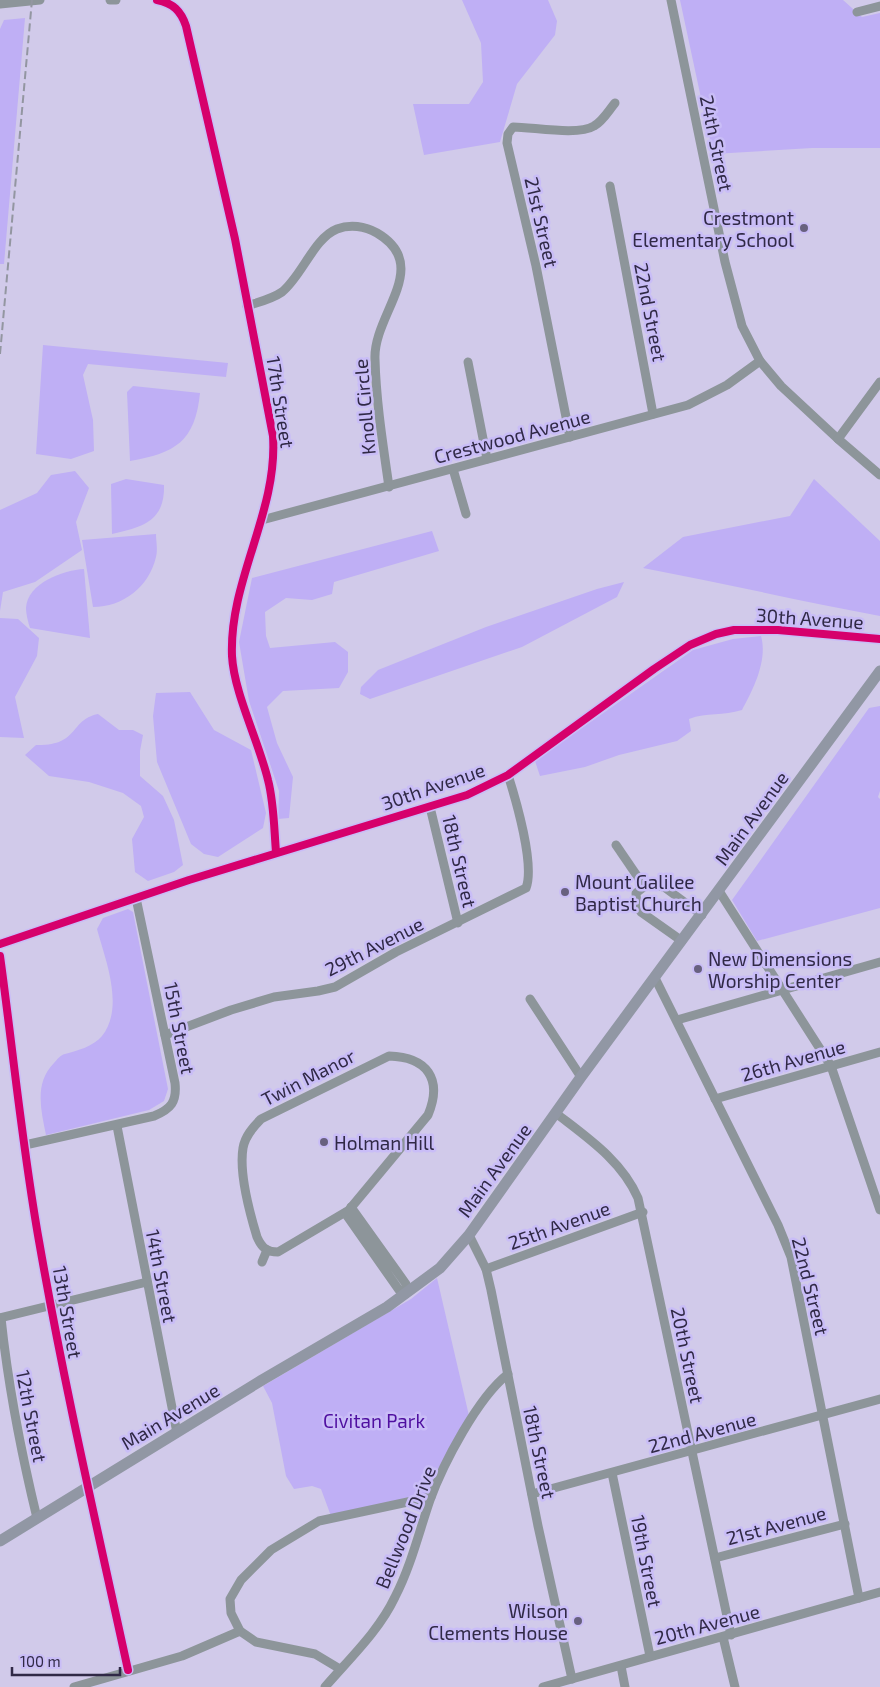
<svg xmlns="http://www.w3.org/2000/svg" width="880" height="1687" font-family="'Exo 2',sans-serif">
<style>
.green{fill:#bfaff5}
.lines{fill:none;stroke-linecap:round;stroke-linejoin:round}
.minor{stroke:#8d959a;stroke-width:9}
.major{stroke:#9197a4;stroke-width:11}
.rail{stroke:#9396a1;stroke-width:2;stroke-dasharray:8 4;stroke-linecap:butt}
.cycleway-casing{stroke:#c9bdf7;stroke-width:11}
.cycleway{stroke:#d6006c;stroke-width:8}
.poi-dot{fill:#68617f;stroke:#c9bdf7;stroke-width:2}
.labels{text-anchor:middle;dominant-baseline:central;stroke-width:5;stroke-linejoin:round;paint-order:stroke}
.street-label{font-size:19px;fill:#302946;stroke:#c9bdf7}
.poi-label{font-size:19px;fill:#302946;stroke:#c9bdf7;text-anchor:start}
.park-label{font-size:19px;fill:#4f0fa0;stroke:#c9bdf7}
</style>
<rect width="100%" height="100%" fill="#d1caea"/>
<!-- green -->
<g class="green">
<polygon points="462,0 548,0 557,21 555,35 517,84 500,142 424,155 413,104 469,104 483,82 481,43"/>
<polygon points="680,0 843,0 862,17 880,13 880,148 812,148 713,154"/>
<polygon points="25,18 4,264 0,264 0,29 4,20"/>
<polygon points="43,345 228,363 226,377 88,364 83,375 93,420 94,451 71,459 36,454"/>
<path d="M133 386 200 393C195 442 175 453 130 461L127 392Z"/>
<polygon points="75,471 89,488 76,522 82,550 35,582 3,592 0,611 0,510 37,493 51,475"/>
<path d="M126 479 164 485C165 521 143 527 112 534L111 484Z"/>
<path d="M814 479 880 541V616C800 601 722 583 643 568L683 537 790 516Z"/>
<polygon points="432,531 439,551 334,582 332,594 312,600 286,598 265,612 266,636 270,648 335,642 348,652 348,672 339,688 283,691 267,707 277,743 293,777 289,818 278,819 279,791 249,701 239,642 252,578"/>
<path d="M156 534C156 541 158 550 156 557 149 587 123 607 93 607L82 540Z"/>
<path d="M84 569 90 638 30 628C28 622 26 614 26 608 27 583 64 570 84 569Z"/>
<polygon points="624,582 617,597 522,647 370,699 360,694 361,687 378,670 486,627 597,589"/>
<polygon points="0,618 18,619 39,638 37,656 15,697 24,738 0,737"/>
<path d="M761 636C768 660 753 690 742 710 723 716 707 712 689 719L691 731 677 741 619 755 585 767 540 776 535 761 693 650 733 639Z"/>
<polygon points="190,692 214,730 251,750 266,813 263,828 218,857 204,854 191,844 157,762 153,716 156,693"/>
<polygon points="880,706 880,791 878,797 880,799 880,908 757,941 732,900 869,708"/>
<path d="M98 714 119 730H133L143 735 140 751V776L163 796 174 820 183 865 174 872 148 881 135 872 132 839 144 817 141 806 123 793 89 782 49 776 25 755 36 745C80 746 69 720 98 714Z"/>
<path d="M128 909 133 912 168 1089 164 1101 149 1110 46 1135C41 1110 34 1083 54 1063 57 1060 60 1055 65 1054 77 1051 94 1046 102 1036 125 1007 105 959 97 929L103 918Z"/>
<polygon points="437,1278 470,1420 430,1494 331,1516 321,1489 312,1486 294,1489 286,1476 272,1403 263,1386 411,1299"/>
</g>
<g class="lines">
<!-- minor -->
<g class="minor">
<polyline points="110,0 116,0"/>
<path d="M157 0C173 3 181 11 186 26L235 239 273 436C278 512 229 580 232 656 234 693 259 742 268 780 274 803 274 828 276 852"/>
<polyline points="671,0 725,262 742,326 760,361 781,386 838,439 880,475"/>
<polyline points="0,4 40,0"/>
<polyline points="857,12 880,6"/>
<polyline points="610,186 653,414"/>
<path d="M247 306C259 302 272 299 282 292 302 276 314 238 337 229 350 224 365 226 377 233 433 266 373 314 375 359 376 401 383 445 389 487"/>
<polyline points="468,362 487,459"/>
<path d="M570 437 536 266 507 143 508 134 513 127C533 127 578 136 594 126 603 121 609 110 615 103"/>
<polyline points="838,439 880,382"/>
<polyline points="453,469 466,514"/>
<polyline points="262,520 688,405 727,385 760,361"/>
<polyline points="430,807 458,923"/>
<polyline points="616,845 644,886"/>
<polyline points="719,891 831,1066 880,1210"/>
<polyline points="682,941 641,912 637,906 636,893 648,884 664,887 702,915"/>
<polyline points="0,944 189,880 467,795 508,775 654,669 690,645 716,634 734,630 778,630 880,639"/>
<path d="M0 956C13 1050 22 1146 39 1241 64 1385 97 1527 128 1670"/>
<polyline points="655,978 778,1225 791,1257 859,1598"/>
<polyline points="530,999 581,1077"/>
<polyline points="677,1020 880,962"/>
<path d="M165 1035 231 1010 274 997 318 991 335 987 396 952 526 888C535 865 516 800 508 775"/>
<path d="M389 1056C427 1057 443 1079 428 1115L349 1210 278 1252C267 1252 262 1248 257 1237 250 1214 239 1172 243 1148 245 1136 253 1127 261 1119Z"/>
<polyline points="715,1099 880,1052"/>
<path d="M557 1114C588 1138 622 1161 638 1198L731 1635"/>
<polyline points="117,1126 177,1433"/>
<path d="M25 1145 154 1116C171 1109 177 1102 175 1083L136 898"/>
<polyline points="345,1213 399,1290 406,1294 406,1284 351,1207"/>
<polyline points="469,1235 486,1269 491,1290 538,1526 572,1679"/>
<polyline points="262,1262 267,1250"/>
<polyline points="486,1269 643,1212"/>
<polyline points="0,1318 147,1282"/>
<path d="M1 1318C8 1385 21 1452 37 1518"/>
<polyline points="612,1473 650,1656"/>
<polyline points="532,1494 880,1399"/>
<polyline points="715,1558 845,1524"/>
<polyline points="723,1637 735,1687"/>
<polyline points="621,1666 625,1687"/>
<polyline points="340,1669 315,1654 256,1642 240,1631 231,1613 230,1599 241,1580 271,1550 319,1521 431,1497"/>
<polyline points="74,1687 182,1656 240,1631"/>
<path d="M325 1687C349 1659 379 1631 395 1597 411 1566 419 1532 430 1500 443 1464 478 1397 508 1374"/>
<polyline points="543,1687 880,1592"/>
</g>
<!-- major -->
<polyline class="major" points="0,1541 262,1380 387,1307 440,1268 469,1235 581,1077 880,671"/>
<!-- rail -->
<polyline class="rail" points="0,354 32,0"/>
<defs>
<g id="cycleway">
<path d="M157 0C173 3 181 11 186 26L235 239 273 436C278 512 229 580 232 656 234 693 259 742 268 780 274 803 274 828 276 852"/>
<polyline points="0,944 189,880 467,795 508,775 654,669 690,645 716,634 734,630 778,630 880,639"/>
<path d="M0 956C13 1050 22 1146 39 1241 64 1385 97 1527 128 1670"/>
</g>
</defs>
<!-- cycleway casing -->
<use href="#cycleway" class="cycleway-casing"/>
<!-- cycleway -->
<use href="#cycleway" class="cycleway"/>
</g>
<!-- markers -->
<g class="poi-dot">
<circle cx="804" cy="228" r="5"/>
<circle cx="565" cy="892" r="5"/>
<circle cx="698" cy="969" r="5"/>
<circle cx="324" cy="1142" r="5"/>
<circle cx="578" cy="1621" r="5"/>
</g>
<g class="labels">
<!-- street labels -->
<g class="street-label">
<text transform="translate(717 143) rotate(78)">24th Street</text>
<text transform="translate(542 222) rotate(77)">21st Street</text>
<text transform="translate(651 312) rotate(79)">22nd Street</text>
<text transform="translate(281 402) rotate(81)">17th Street</text>
<text transform="translate(364 407) rotate(-95)">Knoll Circle</text>
<text transform="translate(512 436) rotate(-15)">Crestwood Avenue</text>
<text transform="translate(810 618) rotate(4)">30th Avenue</text>
<text transform="translate(433 786) rotate(-19)">30th Avenue</text>
<text transform="translate(751 818) rotate(-54)">Main Avenue</text>
<text transform="translate(460 861) rotate(77)">18th Street</text>
<text transform="translate(374 946) rotate(-27)">29th Avenue</text>
<text transform="translate(180 1028) rotate(79)">15th Street</text>
<text transform="translate(793 1060) rotate(-16)">26th Avenue</text>
<text transform="translate(308 1077) rotate(-27)">Twin Manor</text>
<text transform="translate(494 1170) rotate(-54)">Main Avenue</text>
<text transform="translate(559 1225) rotate(-20)">25th Avenue</text>
<text transform="translate(162 1276) rotate(79)">14th Street</text>
<text transform="translate(811 1286) rotate(76)">22nd Street</text>
<text transform="translate(68 1312) rotate(80)">13th Street</text>
<text transform="translate(688 1355) rotate(78)">20th Street</text>
<text transform="translate(32 1416) rotate(79)">12th Street</text>
<text transform="translate(170 1416) rotate(-31)">Main Avenue</text>
<text transform="translate(702 1432) rotate(-15)">22nd Avenue</text>
<text transform="translate(540 1452) rotate(78)">18th Street</text>
<text transform="translate(776 1525) rotate(-15)">21st Avenue</text>
<text transform="translate(405 1527) rotate(-68)">Bellwood Drive</text>
<text transform="translate(647 1561) rotate(79)">19th Street</text>
<text transform="translate(707 1624) rotate(-15)">20th Avenue</text>
</g>
<!-- poi labels -->
<g class="poi-label">
<text x="794" y="217" text-anchor="end">Crestmont<tspan x="794" dy="22">Elementary School</tspan></text>
<text x="575" y="881">Mount Galilee<tspan x="575" dy="22">Baptist Church</tspan></text>
<text x="708" y="958">New Dimensions<tspan x="708" dy="22">Worship Center</tspan></text>
<text x="334" y="1142">Holman Hill</text>
<text x="568" y="1610" text-anchor="end">Wilson<tspan x="568" dy="22">Clements House</tspan></text>
</g>
<!-- park labels -->
<g class="park-label">
<text x="374" y="1420">Civitan Park</text>
</g>
</g>
<!-- scale -->
<path d="M12 1667v8h108v-8" fill="none" stroke="#302946" stroke-width="2.5"/>
<text x="20" y="1667" font-size="15" fill="#302946" stroke="#c9bdf7" stroke-width="4" paint-order="stroke">100 m</text>
</svg>
